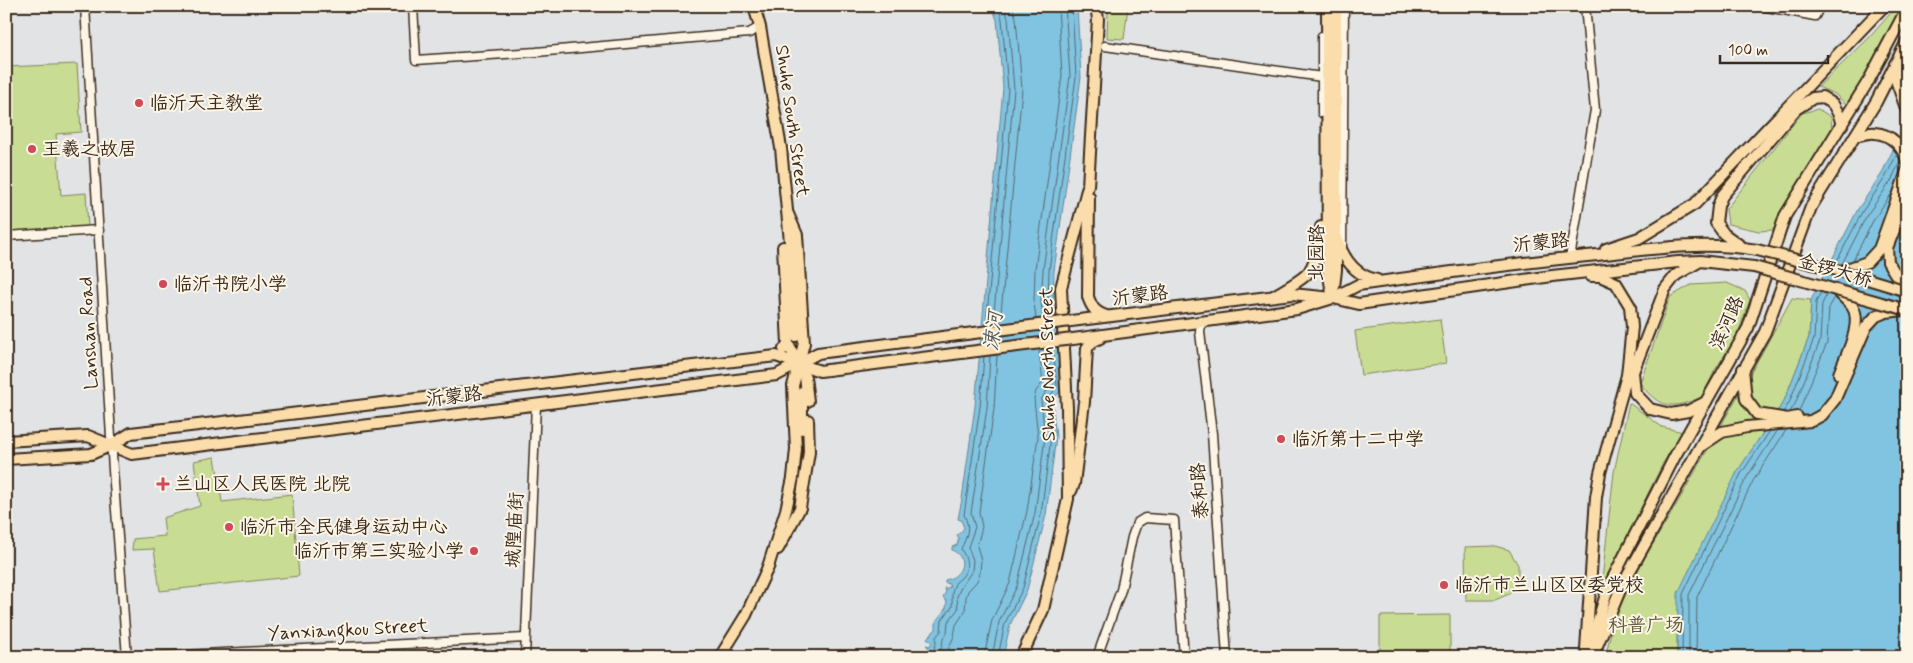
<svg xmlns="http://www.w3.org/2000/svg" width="1913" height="663" font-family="Mynerve,'LXGW WenKai TC',sans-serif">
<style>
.green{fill:#c8dd93;stroke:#828458}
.water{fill:#81c4e2;stroke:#658694}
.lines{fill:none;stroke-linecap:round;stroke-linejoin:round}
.shore{stroke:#57686c;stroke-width:1}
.major-tunnel{stroke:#c0bebd;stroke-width:10;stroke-dasharray:10 5;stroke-linecap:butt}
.minor-casing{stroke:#3b2a1e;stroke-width:11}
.major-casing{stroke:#3b2a1e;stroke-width:14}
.minor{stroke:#fcf5e5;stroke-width:8}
.major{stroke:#faddab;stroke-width:10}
.major-bridge-casing{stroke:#3b2a1e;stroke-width:14;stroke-linecap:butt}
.major-bridge{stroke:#faddab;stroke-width:10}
.poi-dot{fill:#d1495b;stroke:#fcf5e5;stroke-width:2}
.labels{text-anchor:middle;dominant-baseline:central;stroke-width:4;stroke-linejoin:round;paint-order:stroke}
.poi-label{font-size:19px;fill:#3b2a1e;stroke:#fcf5e5;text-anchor:start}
.street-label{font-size:19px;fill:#3b2a1e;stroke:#fcf5e5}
.park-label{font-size:19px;fill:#5e573b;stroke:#fcf5e5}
.water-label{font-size:20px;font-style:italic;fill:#505859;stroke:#fcf5e5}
</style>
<rect width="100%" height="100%" fill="#e1e3e5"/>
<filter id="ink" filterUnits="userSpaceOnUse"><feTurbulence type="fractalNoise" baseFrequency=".02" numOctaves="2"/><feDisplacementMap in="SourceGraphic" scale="10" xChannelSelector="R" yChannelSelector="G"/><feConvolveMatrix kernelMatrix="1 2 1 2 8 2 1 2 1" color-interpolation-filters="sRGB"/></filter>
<g filter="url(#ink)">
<!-- green -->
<g class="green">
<polygon points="1108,6 1128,6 1124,39 1107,38"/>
<polygon points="1897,6 1902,6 1849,107 1835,94 1818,87 1869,38"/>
<polygon points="77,64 81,132 56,134 61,195 86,193 88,228 6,233 6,67"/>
<polygon points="1818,109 1831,117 1832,131 1810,164 1773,230 1759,231 1728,224 1726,209 1802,113"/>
<path d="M1727 283 1745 291 1750 300 1737 336 1715 370 1702 397C1673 409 1660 410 1640 383L1670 297 1691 285Z"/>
<path d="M1792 298 1811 300 1809 337 1784 401 1737 472 1677 635V657H1606C1613 601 1652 548 1679 500 1717 433 1755 366 1792 298Z"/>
<polygon points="1440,319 1446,363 1361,375 1355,331"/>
<polygon points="1629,403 1662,427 1683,432 1663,463 1601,589 1614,472"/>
<polygon points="215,457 222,502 292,494 299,576 160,591 154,549 132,550 133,539 165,536 163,518 200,506 194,461"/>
<polygon points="1495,546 1509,550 1518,565 1518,578 1509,594 1495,600 1466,600 1465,547"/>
<polygon points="1450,615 1450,657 1380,657 1380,616"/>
</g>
<!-- water -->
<g class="water">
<path d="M992 6H1077L1081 77 1054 271 1053 302 1063 388 1052 401 1056 437 1046 515 1027 590 1010 625 1003 657H921V652L923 650 927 652 929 648 926 645 930 646 932 642 927 638 936 629V621L946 608 947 602 943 597 946 592 944 588H949L950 585 945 582V580C962 577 969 558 952 550V547L957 545 959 538 957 535 962 531 964 528 961 520 958 519 962 499 975 406 1003 88 997 20Z"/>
<polygon points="1907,128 1907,657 1677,657 1678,593 1737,472 1784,401 1809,337 1811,300 1858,209 1881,175 1901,133"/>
</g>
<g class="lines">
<!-- shore -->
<g class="shore">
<polyline points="1853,260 1874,219 1894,190"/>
<polyline points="1836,263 1862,212 1885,178 1897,154"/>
<polyline points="1842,264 1867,215 1891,181 1900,161"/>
<polyline points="1049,317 1048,302 1049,270 1076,77 1072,6"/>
<polyline points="1043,318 1041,302 1043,270 1070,76 1065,6"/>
<polyline points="1036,319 1034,302 1035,269 1062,76 1058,6"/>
<polyline points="1000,323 1022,89 1016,18 1012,6"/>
<polyline points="993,324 1014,89 1008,18 1004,6"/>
<polyline points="986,325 1008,89 1002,19 998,6"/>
<polyline points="1799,411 1827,343 1829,306 1834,297"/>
<polyline points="1783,412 1789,403 1814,339 1816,302 1821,292"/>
<polyline points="1790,412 1795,404 1820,341 1822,304 1827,294"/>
<path d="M926 657C934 654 937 644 936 637L941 631 942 620 952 607C953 599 950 593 955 584 956 581 959 580 961 578 970 568 967 559 961 549 967 536 971 528 964 515L980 407 984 356"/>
<polyline points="937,657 942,646 943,639 947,633 948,622 958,609 957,596 961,587 972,571 973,560 968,547 975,527 971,513 987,408 990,356"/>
<polyline points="945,657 954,636 956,625 965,611 966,597 968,591 977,581 980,573 981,560 977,546 982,527 979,512 994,409 997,355"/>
<polyline points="984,657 992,620 1010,583 1027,511 1038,437 1034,399 1036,391 1043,382 1039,350"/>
<polyline points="992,657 999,622 1017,586 1035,513 1045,437 1041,400 1051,384 1047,349"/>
<polyline points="998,657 1005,623 1023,588 1041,514 1051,437 1047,401 1057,386 1053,348"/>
<polyline points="1682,657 1683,594 1741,474 1770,431"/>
<polyline points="1689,657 1689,595 1747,477 1778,430"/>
<polyline points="1696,657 1697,597 1753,481 1787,429"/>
</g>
<!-- major-tunnel -->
<polyline class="major-tunnel" points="797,337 799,361"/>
<defs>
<g id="minor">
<polyline points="85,6 113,470 127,657"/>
<polyline points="413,6 416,60 536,52 749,33 760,27"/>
<polyline points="1762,6 1815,16 1820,6"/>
<polyline points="1105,46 1322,77"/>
<polyline points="1322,113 1322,36"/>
<polyline points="6,236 99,230"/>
<polyline points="1342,250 1344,6"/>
<polyline points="1570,258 1595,110 1585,6"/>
<polyline points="1201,323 1200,332 1212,434 1227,657"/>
<polyline points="143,657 525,638"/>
<polyline points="525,657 536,405"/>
<polyline points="1097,657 1121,590 1132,537 1137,523 1145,518 1174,520 1184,657"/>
</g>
<g id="major">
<polyline points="754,6 760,27 781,148 790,242 796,336"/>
<polyline points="1327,6 1328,271 1333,298"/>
<polyline points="1895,64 1897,83 1907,111"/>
<path d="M1855 136C1861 135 1869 132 1875 133 1891 134 1903 147 1907 161"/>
<path d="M1089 197 1088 297C1092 308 1095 312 1106 316"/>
<path d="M1338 242C1345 261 1356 276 1377 280"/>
<polyline points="783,247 788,344 784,349"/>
<polyline points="1742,247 1724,234 1716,223 1718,206 1722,196 1796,109 1813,98 1822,97 1833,104 1839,115 1842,125"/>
<polyline points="1606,249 1639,238 1695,204 1884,6"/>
<polyline points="1697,263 1676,275 1665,289 1633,372 1635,393 1650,409 1671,414 1688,411 1706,402"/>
<polyline points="1841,271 1867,262 1879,249 1907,171"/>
<polyline points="1334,287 1336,270 1336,6"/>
<path d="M1835 289C1840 294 1847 300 1852 306 1864 323 1845 357 1839 374"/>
<polyline points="1906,291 1888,262 1887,248 1907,197"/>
<path d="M1275 295C1285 289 1297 283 1306 275 1315 267 1321 239 1321 227"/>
<polyline points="1071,321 1292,294 1333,298 1359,304 1552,276 1678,262 1700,261 1754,267"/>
<path d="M1073 339 1297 309 1333 298 1358 285C1434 274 1511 264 1587 256 1644 250 1700 240 1757 250"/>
<polyline points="788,344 805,377 808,401"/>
<polyline points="1743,369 1746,399 1757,414 1788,419 1797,417"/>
<polyline points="802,392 802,429"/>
<polyline points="6,441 88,436 132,454 777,375 818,353 966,334"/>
<polyline points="1701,446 1722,432 1747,427 1811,421 1822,415 1835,399 1866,327 1876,316 1886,312 1905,310"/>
<polyline points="6,459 91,454 112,445 131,433 776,356 820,371 969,352"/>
<polyline points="1071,491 1074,484 1084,402 1087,348 1092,342 1100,338"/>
<polyline points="778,549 800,508 809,452 808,420"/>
<polyline points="767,570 786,510 793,478 796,449 793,386 804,343 797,235 788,214"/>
<polyline points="1586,649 1596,497 1600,473 1627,375 1632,327 1630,306 1616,283 1600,276 1591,276"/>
<polyline points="720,657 746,615 769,565"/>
<polyline points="1021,657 1043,610 1068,499 1067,408 1061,288 1088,186 1098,19 1096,6"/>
<polyline points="1587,657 1606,594 1613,578 1675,456 1748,328 1785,216 1869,80 1907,8"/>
<polyline points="1595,657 1596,648 1623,583 1765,332 1811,207 1876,102 1907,41"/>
</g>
</defs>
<!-- minor casing -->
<use href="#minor" class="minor-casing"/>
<!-- major casing -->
<use href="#major" class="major-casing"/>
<!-- minor -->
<use href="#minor" class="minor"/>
<!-- major -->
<use href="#major" class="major"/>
<defs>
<g id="major-bridge">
<polyline points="1757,250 1841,271 1907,291"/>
<polyline points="1754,267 1907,310"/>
<polyline points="966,334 1071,321"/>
<polyline points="969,352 1073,339"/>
</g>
</defs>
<!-- major-bridge casing -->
<use href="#major-bridge" class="major-bridge-casing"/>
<!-- major-bridge -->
<use href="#major-bridge" class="major-bridge"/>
</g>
</g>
<!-- markers -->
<g class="poi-dot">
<circle cx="139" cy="103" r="5"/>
<circle cx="32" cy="149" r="5"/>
<circle cx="163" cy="284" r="5"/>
<circle cx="1281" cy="439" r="5"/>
<path d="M160.5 476.5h5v5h5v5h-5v5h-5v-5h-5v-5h5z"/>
<circle cx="229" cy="527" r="5"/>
<circle cx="474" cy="551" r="5"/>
<circle cx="1444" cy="585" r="5"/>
</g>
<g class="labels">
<!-- poi labels -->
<g class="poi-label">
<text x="149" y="103">临沂天主教堂</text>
<text x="42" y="149">王羲之故居</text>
<text x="173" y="284">临沂书院小学</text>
<text x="1291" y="439">临沂第十二中学</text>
<text x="174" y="484">兰山区人民医院 北院</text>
<text x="239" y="527">临沂市全民健身运动中心</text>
<text x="464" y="551" text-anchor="end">临沂市第三实验小学</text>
<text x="1454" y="585">临沂市兰山区区委党校</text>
</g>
<!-- street labels -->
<g class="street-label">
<text transform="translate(792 121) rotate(82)">Shuhe South Street</text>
<text transform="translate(1541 243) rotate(-6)">沂蒙路</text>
<text transform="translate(1317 253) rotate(-89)">北园路</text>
<text transform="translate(1835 271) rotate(16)">金锣大桥</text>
<text transform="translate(1140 296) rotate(-7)">沂蒙路</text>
<text transform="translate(1727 323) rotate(-66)">滨河路</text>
<text transform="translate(89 333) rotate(-93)">Lanshan Road</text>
<text transform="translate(1048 364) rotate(-91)">Shuhe North Street</text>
<text transform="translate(454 397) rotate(-7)">沂蒙路</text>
<text transform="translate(1200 491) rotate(-94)">泰和路</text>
<text transform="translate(515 530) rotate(-87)">城隍庙街</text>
<text transform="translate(348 630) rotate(-3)">Yanxiangkou Street</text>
</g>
<!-- park labels -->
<g class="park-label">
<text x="1646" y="625">科普广场</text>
</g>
<!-- water labels -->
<g class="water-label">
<text transform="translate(994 331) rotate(-83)">涑河</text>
</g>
</g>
<!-- margin -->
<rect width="1913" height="663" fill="none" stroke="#fcf5e5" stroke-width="25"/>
<rect x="12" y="12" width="1888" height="638" fill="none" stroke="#3b2a1e" stroke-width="2" filter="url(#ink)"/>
<!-- scale -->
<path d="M1720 55v8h108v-8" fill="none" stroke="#3b2a1e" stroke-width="2.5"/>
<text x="1728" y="55" font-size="15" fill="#3b2a1e" stroke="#fcf5e5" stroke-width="4" paint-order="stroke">100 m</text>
</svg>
